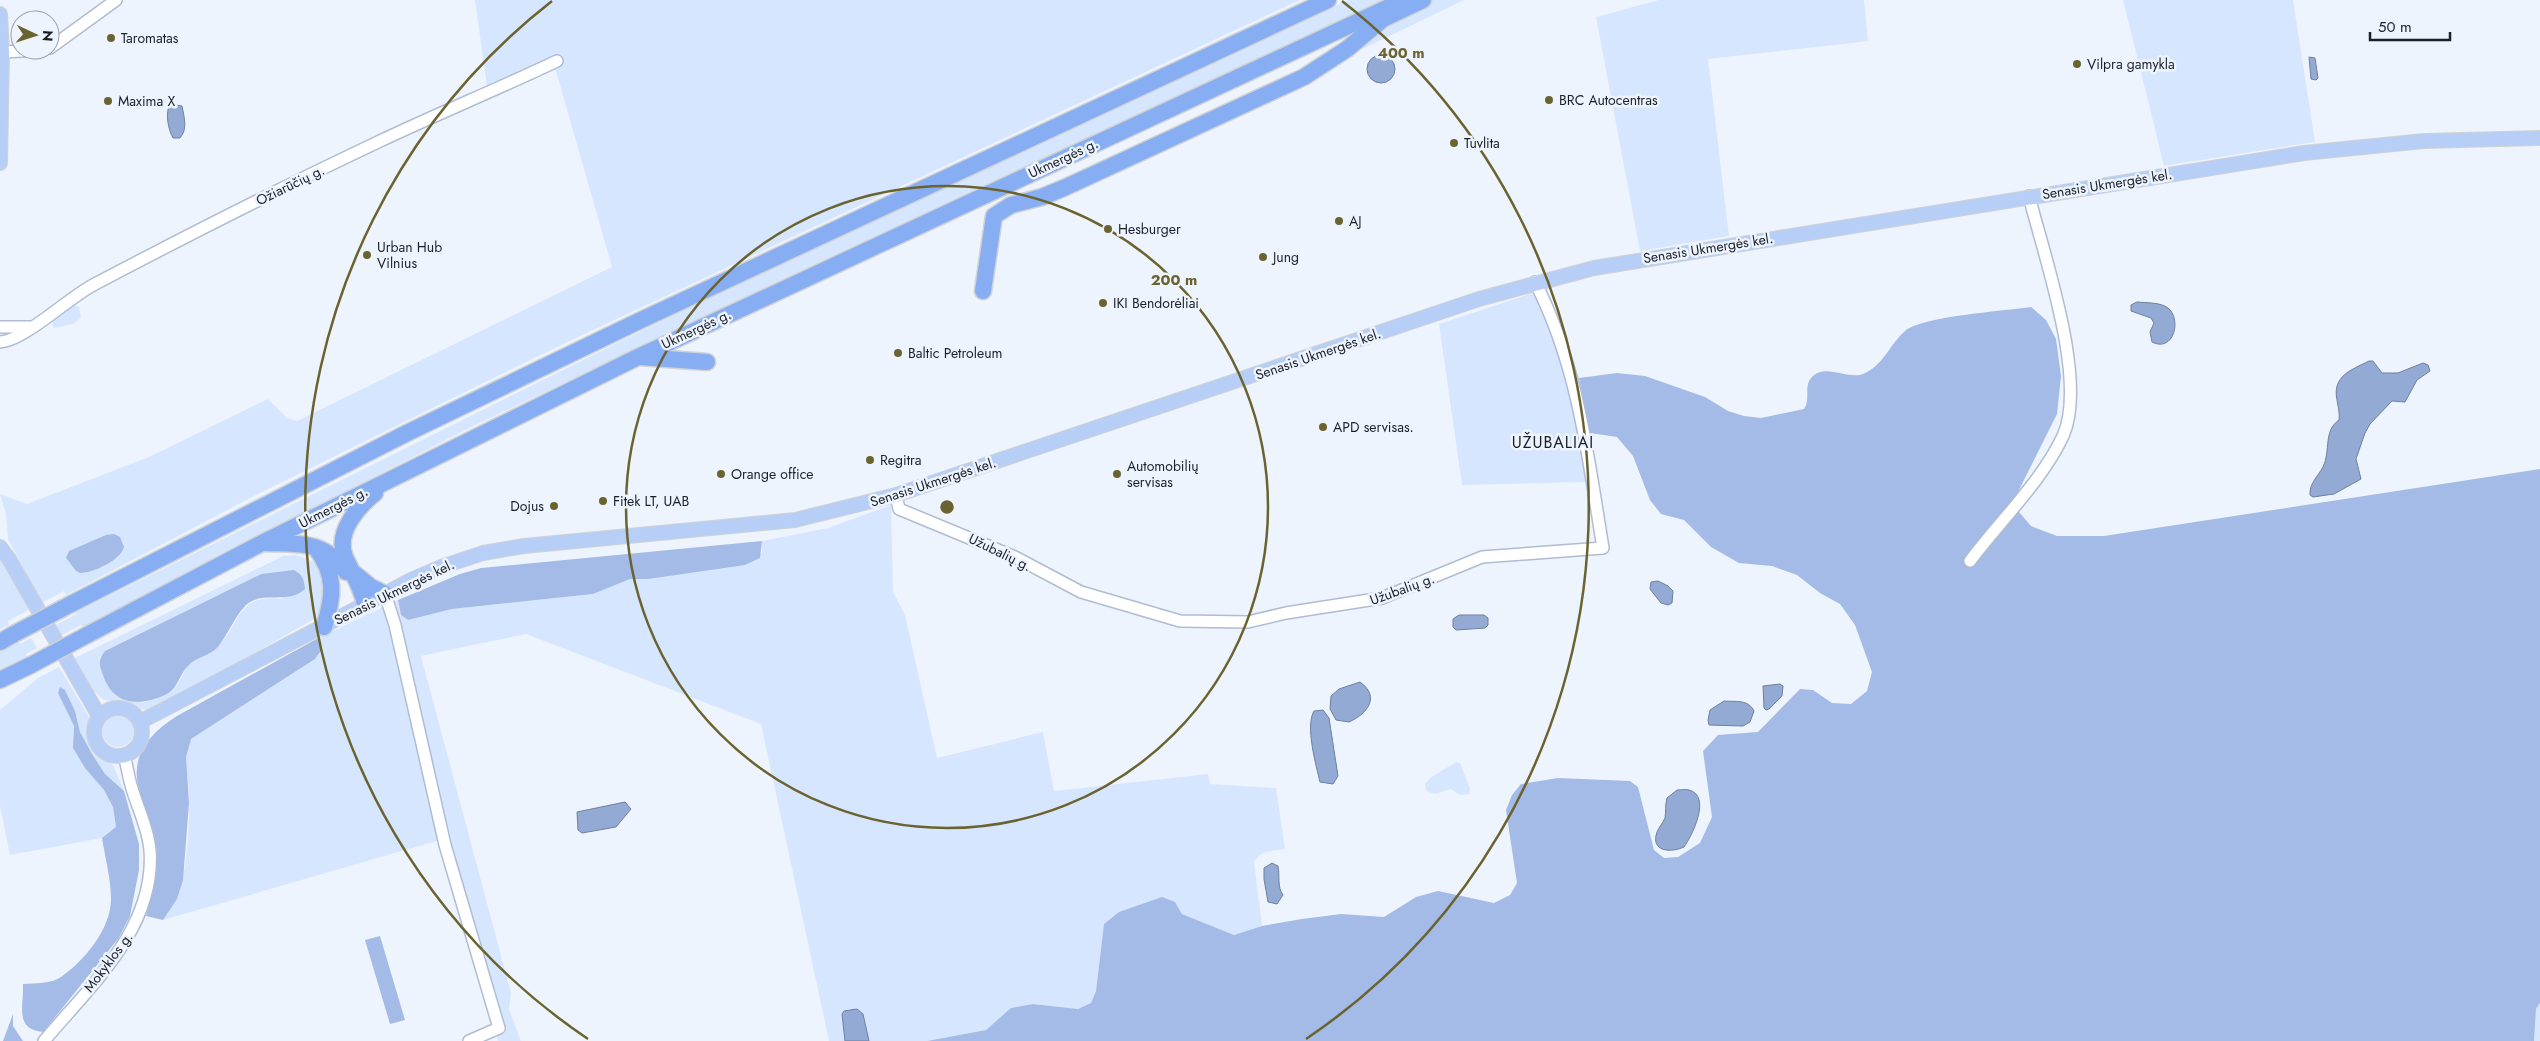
<svg xmlns="http://www.w3.org/2000/svg" width="2540" height="1041" font-family="Jost,sans-serif">
<style>
.green{fill:#d7e6ff;fill-rule:evenodd}
.forest{fill:#a3bbe6}
.water{fill:#92aad4;stroke:#6e80a0}
.lines{fill:none;stroke-linecap:round;stroke-linejoin:round}
.minor-casing{stroke:#afbcd3;stroke-width:14}
.major-casing{stroke:#d1d2d4;stroke-width:16}
.highway-casing{stroke:#d1d2d4;stroke-width:19}
.minor{stroke:#fff;stroke-width:11}
.major{stroke:#b7cef7;stroke-width:14}
.highway{stroke:#87aef2;stroke-width:16}
.highway-bridge-casing{stroke:#d1d2d4;stroke-width:19;stroke-linecap:butt}
.highway-bridge{stroke:#87aef2;stroke-width:16}
.ring{fill:none;stroke:#6a6330;stroke-width:2.5}
.poi-dot{fill:#6a6330;stroke:#eef4fd;stroke-width:2}
.labels{text-anchor:middle;dominant-baseline:central;stroke-width:5;stroke-linejoin:round;paint-order:stroke}
.poi-label{font-size:14px;fill:#1a1f28;stroke:#eef4fd;text-anchor:start}
.street-label{font-size:14px;fill:#1a1f28;stroke:#eef4fd}
.quarter-label{font-size:16px;letter-spacing:1px;fill:#1a1f28;stroke:#eef4fd}
.centre{fill:#6a6330;stroke:#eef4fd;stroke-width:2.5}
.ring-label{font-size:15px;text-anchor:middle;font-weight:bold;fill:#6a6330;stroke:#eef4fd;stroke-width:5;stroke-linejoin:round;paint-order:stroke}
</style>
<rect width="100%" height="100%" fill="#eef4fd"/>
<!-- green -->
<g class="green">
<path d="M475 0H1300L563 344 254 496 66 595 64 591 42 603 8 539 6 514 0 494 27 504 149 457 268 399 287 418 297 421 612 267 552 57 487 87ZM120 556 85 573 76 571 66 558Z"/>
<polygon points="1348,0 1385,0 776,282 469,428 83,627 81,625 60,636 54,626 76,614 76,612 768,268"/>
<polygon points="1432,0 1464,0 1346,57 1397,16"/>
<polygon points="1659,0 1864,0 1868,41 1708,59 1729,236 1640,251 1596,17"/>
<polygon points="2123,0 2293,0 2315,142 2164,166"/>
<polygon points="1545,289 1579,378 1590,433 1579,434 1586,482 1462,485 1439,324"/>
<polygon points="72,304 79,307 81,318 73,324 54,328 52,325 54,318"/>
<path d="M891 505 893 592 905 615 937 758 1043 732 1054 791 1208 774 1210 784 1276 788 1285 849C1272 851 1261 850 1254 862L1262 926 1234 935 1182 914 1175 902 1104 925 1096 991 1091 1003 1078 1009 1033 1004 1011 1008 986 1030 927 1041H829L761 724 526 634 421 656 511 993 509 1009 521 1041H498L440 840 163 920C167 913 174 905 177 897 188 872 190 820 189 791 188 774 182 754 191 739L315 659 320 652V637L398 600 401 615 408 620 452 609 593 594 630 579H648L762 553V541L828 528Z"/>
<path d="M296 555 315 562 325 573 322 609 314 619 158 708 147 711 123 702 104 700 88 686 75 658 283 556ZM271 573 283 599C236 593 242 623 216 649 209 656 199 655 192 661 187 665 185 671 182 677 174 694 158 697 142 703L99 658 105 651 261 574Z"/>
<polygon points="0,559 32,608 8,621 9,625 0,629"/>
<polygon points="31,638 37,648 26,654 27,657 0,671 0,652 18,642 20,644"/>
<polygon points="59,667 89,717 89,736 93,746 113,765 124,791 105,774 92,754 80,732 75,711 65,690 58,693 74,726 73,748 85,768 104,790 113,807 116,827 102,838 10,855 0,806 0,710 38,678"/>
<circle cx="118" cy="731" r="16"/>
<polygon points="1456,762 1460,763 1470,788 1469,794 1460,795 1451,789 1435,794 1426,791 1425,784 1430,778"/>
<polygon points="2540,1003 2540,1041 2534,1041 2536,1008"/>
</g>
<!-- forest -->
<g class="forest">
<path d="M2031 307 2046 320 2056 339 2061 376 2057 414 2016 496 2019 512 2031 526 2057 536H2104L2540 469V1003L2536 1009 2534 1041H927L986 1030 1011 1008 1033 1004 1078 1009 1091 1003 1096 991 1104 924 1119 912 1162 897 1175 902 1182 914 1234 935 1262 926 1302 919 1341 914 1384 917 1416 897 1438 891 1494 903 1510 895 1517 883 1506 810 1512 795 1521 784 1558 778 1630 781 1638 787 1654 850 1664 858 1678 857 1700 843 1712 817 1703 751 1718 735 1758 732 1800 689 1813 690 1832 703 1851 704 1867 691 1872 672 1855 625 1840 604 1820 593 1797 575 1772 566 1739 563 1711 547 1684 520 1661 514 1650 500 1633 456 1617 437 1590 433 1579 378 1617 373 1645 376 1705 397 1728 411 1744 416 1761 418 1804 409C1811 399 1803 386 1812 377 1825 363 1848 380 1863 374 1884 365 1889 345 1905 331 1923 316 2005 311 2031 307Z"/>
<path d="M114 534 120 537 124 547C121 560 93 573 80 573L76 571 66 558 69 551 106 535Z"/>
<polygon points="762,541 760,558 745,565 648,579 630,579 593,594 452,609 408,620 401,615 398,600 460,574 481,568"/>
<path d="M294 570C303 575 304 580 305 589 288 604 268 592 250 602 238 609 227 637 217 648 208 657 195 657 188 666 179 675 178 689 165 695 138 707 113 705 103 675 99 665 98 659 105 651L261 574Z"/>
<path d="M320 637V652L315 659 191 739 186 757 189 803 183 880 177 899 163 920 146 916C154 891 159 867 155 840 152 821 142 804 138 785 131 753 153 731 177 716Z"/>
<path d="M60 687 65 690 75 711 80 732 92 754 105 774 124 791 139 844V870L130 916 118 939 43 1032C14 1029 24 1007 23 984 35 983 51 984 61 977 84 961 111 929 111 899 111 879 105 857 102 838L116 827 113 807 104 790 85 768 73 748 74 726 58 693Z"/>
<polygon points="380,936 405,1020 390,1024 365,940"/>
<polygon points="13,1014 13,1026 23,1041 3,1041"/>
</g>
<!-- water -->
<g class="water">
<circle cx="1381" cy="69" r="14"/>
<polygon points="2309,57 2315,58 2318,78 2316,80 2311,79"/>
<path d="M170 104 182 106C184 117 188 129 180 138H173C168 129 165 113 170 104Z"/>
<path d="M2137 302C2146 303 2160 302 2168 308 2182 319 2174 353 2152 342L2150 332 2154 323 2151 318 2131 311V305Z"/>
<path d="M2369 361H2373L2382 373H2398L2423 363 2428 365 2430 371 2417 380 2405 402 2392 401 2370 424 2365 433 2356 459 2361 479 2334 494 2313 497 2310 495C2309 484 2318 476 2323 467 2331 450 2323 431 2339 420 2340 413 2338 407 2337 400 2332 376 2351 370 2369 361Z"/>
<polygon points="1658,581 1668,586 1673,591 1672,603 1668,605 1661,603 1650,589 1651,582"/>
<polygon points="1459,615 1484,615 1488,618 1488,625 1485,628 1456,630 1453,627 1453,619"/>
<path d="M1360 682C1381 697 1367 714 1349 722L1336 720 1330 709 1331 696 1339 689Z"/>
<polygon points="1780,684 1783,686 1782,696 1769,709 1766,710 1764,708 1763,686"/>
<path d="M1724 701C1736 702 1748 699 1754 711L1750 722 1743 726 1709 725 1708 720 1710 710Z"/>
<path d="M1323 710 1329 718 1338 776 1333 784 1320 782C1316 765 1305 726 1314 711Z"/>
<path d="M1677 790C1681 790 1686 789 1689 790 1712 796 1692 836 1684 847 1671 853 1650 852 1657 832 1659 827 1663 823 1665 818 1666 812 1665 805 1667 798Z"/>
<polygon points="625,802 631,809 616,827 582,833 578,830 577,812"/>
<path d="M1272 863 1278 866C1280 876 1277 887 1283 895L1277 904 1268 902 1264 879V868Z"/>
<polygon points="857,1009 863,1014 869,1041 845,1041 842,1014 844,1011"/>
</g>
<g class="lines">
<defs>
<g id="minor">
<polyline points="50,48 116,0"/>
<polyline points="2,52 43,50"/>
<polyline points="0,327 32,327"/>
<path d="M0 342C24 341 69 297 95 284 188 235 283 187 378 142 437 114 498 89 557 61"/>
<path d="M896 495 899 509 1015 557 1081 592 1180 621 1248 622 1286 613 1382 598 1482 557 1603 548C1588 457 1578 365 1535 282"/>
<path d="M1970 561C2000 521 2042 481 2063 436 2088 381 2044 256 2029 196"/>
<polyline points="385,594 395,625 445,845 499,1028 469,1041"/>
<path d="M44 1041C90 986 156 928 150 850 148 827 137 807 131 785 128 775 127 765 124 755"/>
</g>
<g id="major">
<polyline points="0,14 2,52 0,163"/>
<polyline points="0,547 9,559 99,716"/>
<circle cx="118" cy="732" r="24"/>
<polyline points="140,722 413,579 441,567 483,553 524,546 795,520 896,495 1479,299 1594,268 2304,153 2424,141 2540,138"/>
</g>
<g id="highway">
<polyline points="983,291 994,216 1011,205 1042,197 1066,187 1304,77 1347,49 1383,19 1423,0"/>
<polyline points="640,357 707,362"/>
<path d="M264 543C300 544 324 540 346 572"/>
<path d="M316 548C336 575 334 596 324 627"/>
<polyline points="355,574 371,587 385,594"/>
<polyline points="71,604 407,433 639,321 1328,0"/>
<path d="M365 604C361 586 352 573 345 557 335 532 358 507 375 493"/>
<polyline points="87,635 262,543 638,357 1404,0"/>
<polyline points="0,642 14,634"/>
<polyline points="0,680 31,665"/>
</g>
</defs>
<!-- minor casing -->
<use href="#minor" class="minor-casing"/>
<!-- major casing -->
<use href="#major" class="major-casing"/>
<!-- highway casing -->
<use href="#highway" class="highway-casing"/>
<!-- minor -->
<use href="#minor" class="minor"/>
<!-- major -->
<use href="#major" class="major"/>
<!-- highway -->
<use href="#highway" class="highway"/>
<defs>
<g id="highway-bridge">
<polyline points="14,634 71,604"/>
<polyline points="31,665 87,635"/>
</g>
</defs>
<!-- highway-bridge casing -->
<use href="#highway-bridge" class="highway-bridge-casing"/>
<!-- highway-bridge -->
<use href="#highway-bridge" class="highway-bridge"/>
</g>
<!-- distance rings -->
<g class="ring">
<circle cx="947" cy="507" r="321"/>
<path d="M588 1039A642 642 0 0 1 552 1M1342 1A642 642 0 0 1 1306 1039"/>
</g>
<!-- markers -->
<g class="poi-dot">
<circle cx="111" cy="38" r="5"/>
<circle cx="2077" cy="64" r="5"/>
<circle cx="1549" cy="100" r="5"/>
<circle cx="108" cy="101" r="5"/>
<circle cx="1454" cy="143" r="5"/>
<circle cx="1339" cy="221" r="5"/>
<circle cx="1108" cy="229" r="5"/>
<circle cx="367" cy="255" r="5"/>
<circle cx="1263" cy="257" r="5"/>
<circle cx="1103" cy="303" r="5"/>
<circle cx="898" cy="353" r="5"/>
<circle cx="1323" cy="427" r="5"/>
<circle cx="870" cy="460" r="5"/>
<circle cx="721" cy="474" r="5"/>
<circle cx="1117" cy="474" r="5"/>
<circle cx="603" cy="501" r="5"/>
<circle cx="554" cy="506" r="5"/>
</g>
<g class="labels">
<!-- poi labels -->
<g class="poi-label">
<text x="121" y="38">Taromatas</text>
<text x="2087" y="64">Vilpra gamykla</text>
<text x="1559" y="100">BRC Autocentras</text>
<text x="118" y="101">Maxima X</text>
<text x="1464" y="143">Tuvlita</text>
<text x="1349" y="221">AJ</text>
<text x="1118" y="229">Hesburger</text>
<text x="377" y="247">Urban Hub<tspan x="377" dy="16">Vilnius</tspan></text>
<text x="1273" y="257">Jung</text>
<text x="1113" y="303">IKI Bendorėliai</text>
<text x="908" y="353">Baltic Petroleum</text>
<text x="1333" y="427">APD servisas.</text>
<text x="880" y="460">Regitra</text>
<text x="1127" y="466">Automobilių<tspan x="1127" dy="16">servisas</tspan></text>
<text x="731" y="474">Orange office</text>
<text x="613" y="501">Fitek LT, UAB</text>
<text x="544" y="506" text-anchor="end">Dojus</text>
</g>
<!-- street labels -->
<g class="street-label">
<text transform="translate(1063 158) rotate(-25)">Ukmergės g.</text>
<text transform="translate(2107 184) rotate(-9)">Senasis Ukmergės kel.</text>
<text transform="translate(290 185) rotate(-26)">Ožiarūčių g.</text>
<text transform="translate(1708 248) rotate(-9)">Senasis Ukmergės kel.</text>
<text transform="translate(696 329) rotate(-25)">Ukmergės g.</text>
<text transform="translate(1318 354) rotate(-19)">Senasis Ukmergės kel.</text>
<text transform="translate(933 482) rotate(-18)">Senasis Ukmergės kel.</text>
<text transform="translate(333 507) rotate(-27)">Ukmergės g.</text>
<text transform="translate(1000 552) rotate(26)">Užubalių g.</text>
<text transform="translate(1402 589) rotate(-20)">Užubalių g.</text>
<text transform="translate(394 592) rotate(-26)">Senasis Ukmergės kel.</text>
<text transform="translate(108 962) rotate(-53)">Mokyklos g.</text>
</g>
<!-- quarter labels -->
<g class="quarter-label">
<text x="1553" y="442">UŽUBALIAI</text>
</g>
</g>
<circle cx="947" cy="507" r="8" class="centre"/>
<g class="ring-label">
<text x="1401" y="58">400 m</text>
<text x="1174" y="285">200 m</text>
</g>
<!-- north arrow -->
<g transform="translate(35 35) rotate(94)"><circle r="24" fill="#eef4fd" stroke="#999fa8"/>
<path d="M0-4L9 19L0 12L-9 19Z" fill="#6a6330"/>
<text y="-8" font-size="14" font-weight="bold" text-anchor="middle" fill="#1a1f28">N</text>
</g>
<!-- scale -->
<path d="M2370 32v8h80v-8" fill="none" stroke="#1a1f28" stroke-width="2.5"/>
<text x="2378" y="32" font-size="15" fill="#1a1f28" stroke="#eef4fd" stroke-width="4" paint-order="stroke">50 m</text>
</svg>
